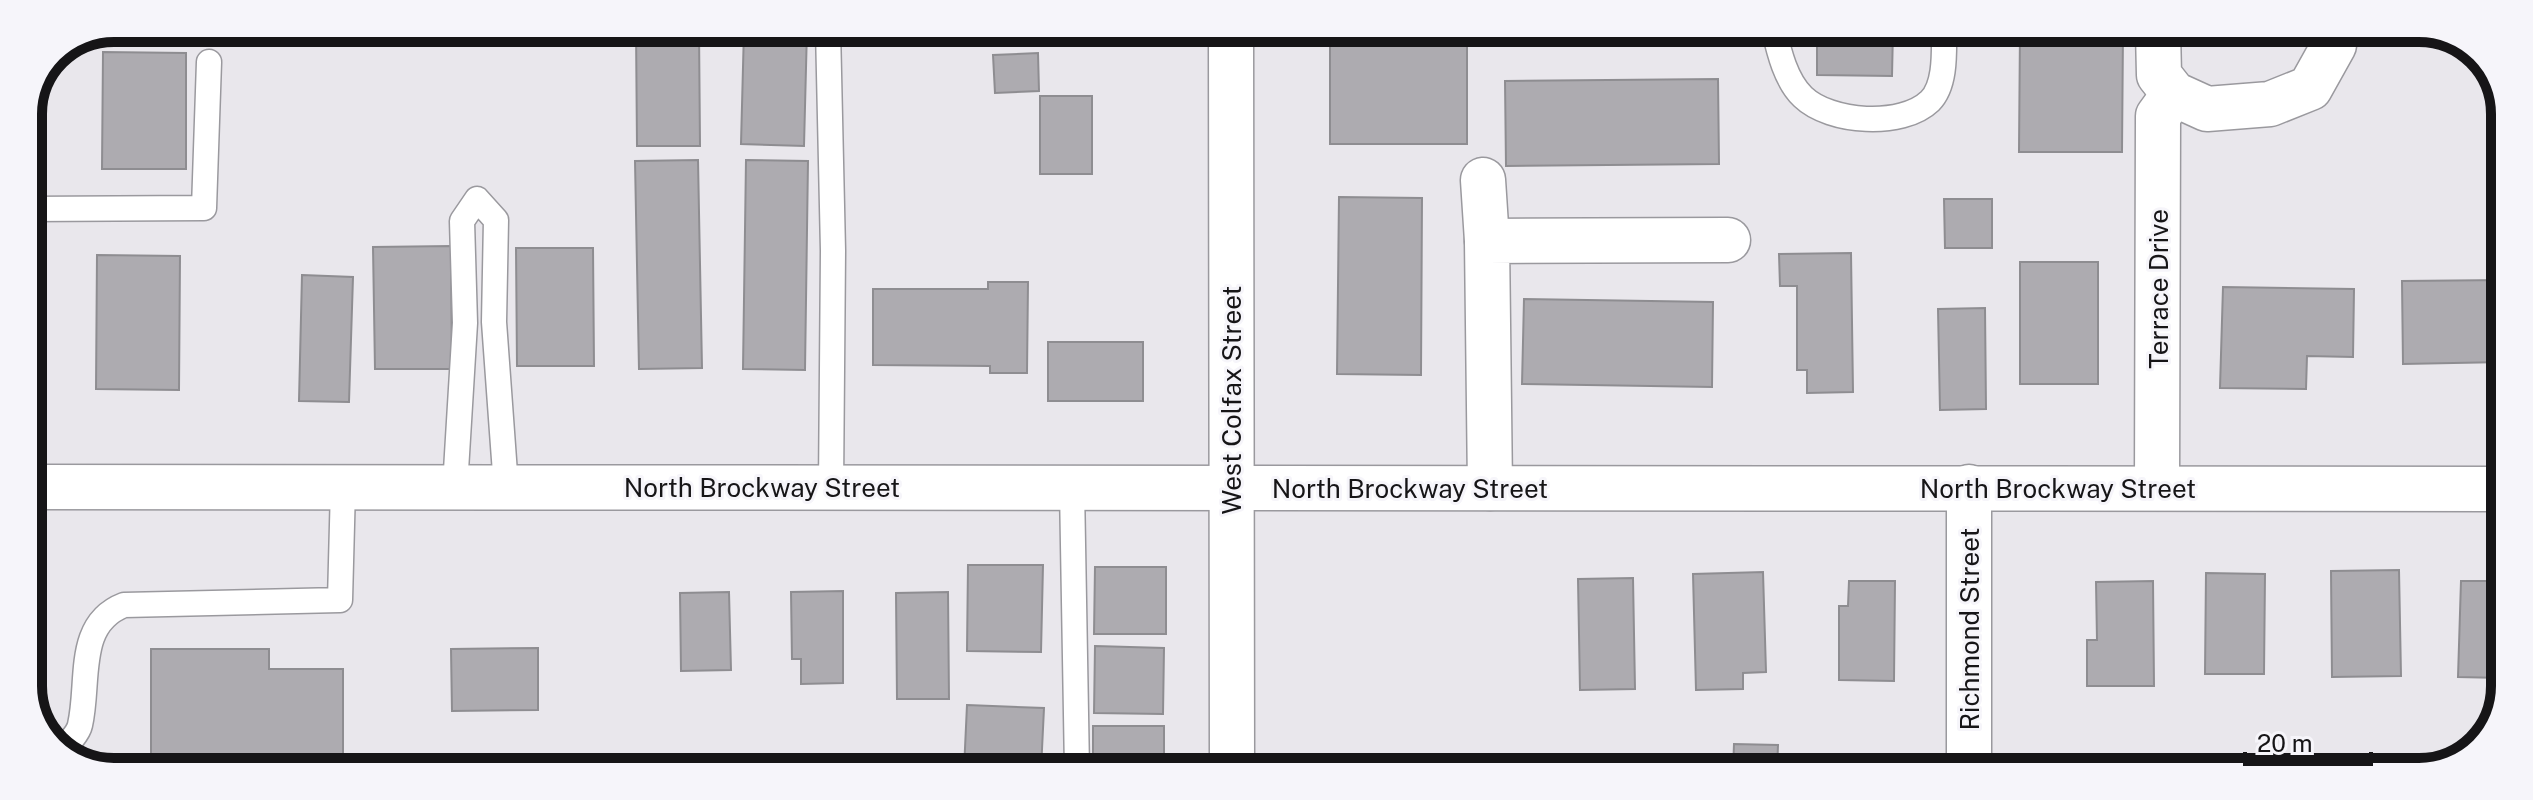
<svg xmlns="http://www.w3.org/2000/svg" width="2533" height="800" font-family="'Public Sans',sans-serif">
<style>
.building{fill:#adabb0;stroke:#8e8d91;stroke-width:2}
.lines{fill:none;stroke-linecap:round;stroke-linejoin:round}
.lane-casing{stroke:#9a999e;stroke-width:27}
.street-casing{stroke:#9a999e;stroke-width:47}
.secondary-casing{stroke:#9a999e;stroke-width:47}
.lane{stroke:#fff;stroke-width:24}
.street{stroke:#fff;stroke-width:44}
.secondary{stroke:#fff;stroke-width:44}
.labels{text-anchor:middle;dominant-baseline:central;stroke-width:6;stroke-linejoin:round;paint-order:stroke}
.street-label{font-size:26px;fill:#161517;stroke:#f6f5fa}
.rim{fill:none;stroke:#161517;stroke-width:10}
</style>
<rect width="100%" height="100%" fill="#e9e7ec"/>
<!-- building -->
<g class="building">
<polygon points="636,29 699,29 700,146 637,146"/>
<polygon points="744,29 807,29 804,146 741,144"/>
<rect x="1330" y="30" width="137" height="114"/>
<polygon points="1533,30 1747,30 1746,33"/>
<polygon points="1817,30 1893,30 1892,76 1817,75"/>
<polygon points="2020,30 2123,31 2122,152 2019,152"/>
<polygon points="103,52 186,53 186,169 102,169"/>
<polygon points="1038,53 1039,91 995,93 993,55"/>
<polygon points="1718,79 1719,164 1506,166 1505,81"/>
<rect x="1040" y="96" width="52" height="78"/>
<polygon points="698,160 702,368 639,369 635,161"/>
<polygon points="746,160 808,161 805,370 743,369"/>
<polygon points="1339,197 1422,198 1421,375 1337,374"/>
<polygon points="1944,199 1992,199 1992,248 1945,248"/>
<polygon points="451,246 452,369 375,369 373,247"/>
<polygon points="516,248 593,248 594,366 517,366"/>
<polygon points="1851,253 1853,392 1807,393 1807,370 1797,370 1797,286 1780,286 1779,254"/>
<polygon points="97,255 180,256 179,390 96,389"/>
<rect x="2020" y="262" width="78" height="122"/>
<polygon points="302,275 353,277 349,402 299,401"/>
<polygon points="2504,280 2504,362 2403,364 2402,281"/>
<polygon points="988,282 1028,282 1027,373 990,373 990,366 873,365 873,289 988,289"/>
<polygon points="2223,287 2354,289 2353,357 2307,356 2306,389 2220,388"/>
<polygon points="1524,299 1713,302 1712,387 1522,384"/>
<polygon points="1985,308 1986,409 1940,410 1938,309"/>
<rect x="1048" y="342" width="95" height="59"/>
<polygon points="968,565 1043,565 1041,652 967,651"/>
<polygon points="1095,567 1166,567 1166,634 1094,634"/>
<polygon points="2399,570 2401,676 2332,677 2331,571"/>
<polygon points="1763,572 1766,672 1743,673 1743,689 1696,690 1693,574"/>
<polygon points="2206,573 2265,574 2264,674 2205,674"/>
<polygon points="1633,578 1635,689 1580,690 1578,579"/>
<polygon points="1849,581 1895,581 1894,681 1839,680 1839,606 1848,606"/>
<polygon points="2153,581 2154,686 2087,686 2087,640 2097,640 2096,582"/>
<polygon points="2461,581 2503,581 2502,678 2458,677"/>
<polygon points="843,591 843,683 801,684 801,659 792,659 791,592"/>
<polygon points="729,592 731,670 681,671 680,593"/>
<polygon points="948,592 949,699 897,699 896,593"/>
<polygon points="1095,646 1164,648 1163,714 1094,713"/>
<polygon points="538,648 538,710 452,711 451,649"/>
<polygon points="151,649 269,649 269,669 343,669 343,755 225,755 225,763 151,763"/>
<polygon points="967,705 1044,708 1041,770 964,770"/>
<rect x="1093" y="726" width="71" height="44"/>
<polygon points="1734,744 1778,745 1777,771 1733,771"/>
<rect x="2113" y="762" width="33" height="10"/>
</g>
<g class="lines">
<defs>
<g id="lane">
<polyline points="828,29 833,251 831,488"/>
<path d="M1774 30C1779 52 1786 81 1803 97 1830 123 1902 128 1930 101 1946 85 1944 52 1944 30"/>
<polyline points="28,209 204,208 209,62"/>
<polyline points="455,487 465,323 462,221 477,199 496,220 494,322 506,487"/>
<polyline points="1072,488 1077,770"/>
<path d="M64 751C68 741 78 735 80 725 90 682 75 624 124 605L340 600 343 487"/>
</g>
<g id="street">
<polyline points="2158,31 2159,75 2174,94 2207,109 2270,104 2310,88 2334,45 2335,31"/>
<polyline points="1483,180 1487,241"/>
<polyline points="28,487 2503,489"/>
<polyline points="1490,488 1487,241 1728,240"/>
<polyline points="2157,488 2158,116 2174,94"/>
<polyline points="1969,771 1969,487"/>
</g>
<polyline id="secondary" points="1231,29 1232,770"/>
</defs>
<!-- lane casing -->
<use href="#lane" class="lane-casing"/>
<!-- street casing -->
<use href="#street" class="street-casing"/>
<!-- secondary casing -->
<use href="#secondary" class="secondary-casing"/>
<!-- lane -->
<use href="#lane" class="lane"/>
<!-- street -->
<use href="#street" class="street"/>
<!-- secondary -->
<use href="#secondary" class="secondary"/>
</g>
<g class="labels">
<!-- street labels -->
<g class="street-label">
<text transform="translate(2158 289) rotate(-90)">Terrace Drive</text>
<text transform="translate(1231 400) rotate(-90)">West Colfax Street</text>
<text x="762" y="487">North Brockway Street</text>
<text x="1410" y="488">North Brockway Street</text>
<text x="2058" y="488">North Brockway Street</text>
<text transform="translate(1969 629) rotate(-90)">Richmond Street</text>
</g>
</g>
<!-- crop -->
<path d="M0 0H2533V800H0ZM114 42H2419A72 72 0 0 1 2491 114V686A72 72 0 0 1 2419 758H114A72 72 0 0 1 42 686V114A72 72 0 0 1 114 42Z" fill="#f6f5fa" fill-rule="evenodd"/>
<path class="rim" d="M114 42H2419A72 72 0 0 1 2491 114V686A72 72 0 0 1 2419 758H114A72 72 0 0 1 42 686V114A72 72 0 0 1 114 42Z"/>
<!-- scale -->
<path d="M2245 752v12h126v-12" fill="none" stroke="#161517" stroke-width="4"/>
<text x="2257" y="752" font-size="24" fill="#161517" stroke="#f6f5fa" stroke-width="6" paint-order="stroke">20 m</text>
</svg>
